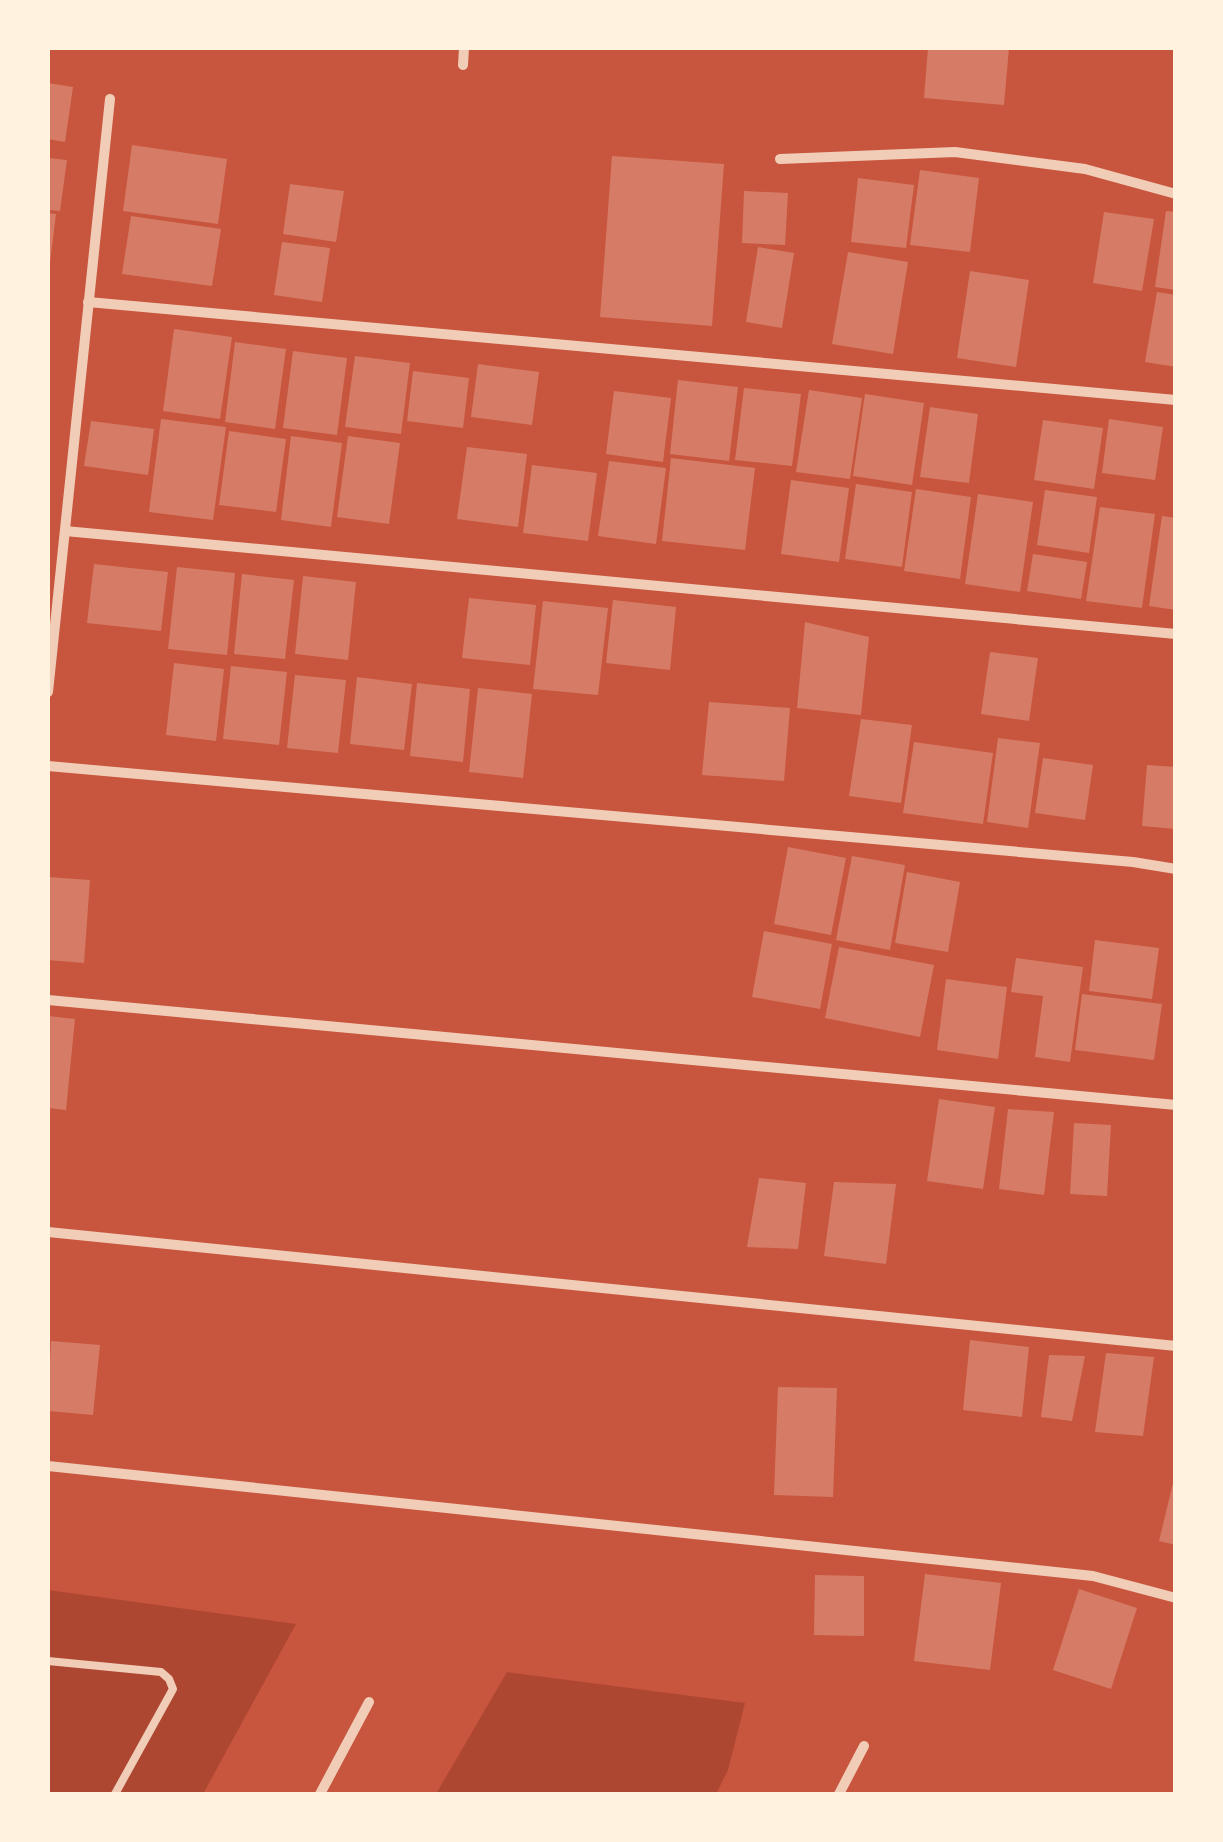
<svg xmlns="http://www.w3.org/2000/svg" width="1223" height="1842" font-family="Jost,sans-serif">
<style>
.green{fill:#ae4732}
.building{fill:#d67c66}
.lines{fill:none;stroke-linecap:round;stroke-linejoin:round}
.service{stroke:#f1ccb7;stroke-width:8}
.minor{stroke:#f1ccb7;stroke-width:10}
</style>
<rect width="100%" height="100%" fill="#c8553d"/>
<!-- green -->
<g class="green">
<polygon points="48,1590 296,1624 203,1794 48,1794"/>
<polygon points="507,1672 745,1703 728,1770 716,1794 436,1794"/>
</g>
<!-- building -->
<g class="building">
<polygon points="928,48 1009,48 1004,105 924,98"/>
<polygon points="48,83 73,87 65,142 48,139"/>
<polygon points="132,145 227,159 218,224 123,211"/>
<polygon points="612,156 724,164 712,326 600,317"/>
<polygon points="48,158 67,160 60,211 48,210"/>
<polygon points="920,170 979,178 970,252 910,245"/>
<polygon points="858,178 914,185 906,248 851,242"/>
<polygon points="290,184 344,191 336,242 283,234"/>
<polygon points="744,191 788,193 785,245 742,243"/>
<polygon points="1166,211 1176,212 1176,290 1155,287"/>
<polygon points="1104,212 1154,219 1142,291 1093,283"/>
<polygon points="48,213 56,214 50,263 48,263"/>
<polygon points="131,216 221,229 212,286 122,274"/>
<polygon points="282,242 330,248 322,302 274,295"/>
<polygon points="758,247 794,253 782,328 746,322"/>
<polygon points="848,252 908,262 893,354 832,344"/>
<polygon points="970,271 1029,280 1016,367 957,358"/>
<polygon points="1157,292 1176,295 1176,367 1145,362"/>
<polygon points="174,329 232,337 220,419 163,411"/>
<polygon points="235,342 286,349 275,429 225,422"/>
<polygon points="293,351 347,358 337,435 283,428"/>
<polygon points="355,356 410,363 401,434 345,427"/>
<polygon points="478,364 539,372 532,425 471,417"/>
<polygon points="413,371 469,378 463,428 407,421"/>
<polygon points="678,380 738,387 729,461 670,454"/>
<polygon points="744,388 801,394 792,466 735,460"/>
<polygon points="809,390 862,398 850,479 796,472"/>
<polygon points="614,391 671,398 663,462 606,454"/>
<polygon points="865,394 924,403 912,485 853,476"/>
<polygon points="930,407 978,414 969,483 920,477"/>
<polygon points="161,419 226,427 213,520 149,512"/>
<polygon points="1109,419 1163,427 1155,480 1102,473"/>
<polygon points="1043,420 1103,428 1094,489 1034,480"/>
<polygon points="91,421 154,429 148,475 84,466"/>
<polygon points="229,431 286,439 276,512 219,505"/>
<polygon points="291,436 342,443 331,527 281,520"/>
<polygon points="348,436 400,443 389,524 337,517"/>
<polygon points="467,447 527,454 518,527 457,519"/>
<polygon points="671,458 755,468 745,550 662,541"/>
<polygon points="609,461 666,468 656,544 598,536"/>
<polygon points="532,465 597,473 588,541 523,533"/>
<polygon points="791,480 849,488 839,562 781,554"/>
<polygon points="856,484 912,492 902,567 845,559"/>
<polygon points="916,489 971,497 960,579 904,571"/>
<polygon points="1045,490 1097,497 1089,553 1037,545"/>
<polygon points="978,494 1033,502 1020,592 965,584"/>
<polygon points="1100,507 1155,514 1142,608 1086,601"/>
<polygon points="1162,516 1176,518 1176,610 1149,606"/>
<polygon points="1033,554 1087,562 1081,599 1027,591"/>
<polygon points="94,564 168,572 161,631 87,623"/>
<polygon points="177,567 235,573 227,655 168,649"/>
<polygon points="242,574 294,580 285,659 234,654"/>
<polygon points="303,576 356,582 348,660 295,654"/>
<polygon points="469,598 536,605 530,665 462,658"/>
<polygon points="613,600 676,607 670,670 606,663"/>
<polygon points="543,601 608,608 598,695 533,689"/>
<polygon points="805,622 869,637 861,715 797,708"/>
<polygon points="990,652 1038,658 1029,721 981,714"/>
<polygon points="174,663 224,669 216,741 166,735"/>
<polygon points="231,666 287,672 279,745 223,739"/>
<polygon points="295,675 346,680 338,753 287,748"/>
<polygon points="357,677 412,684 404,750 350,744"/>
<polygon points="417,683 470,689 463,762 410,756"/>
<polygon points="478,688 532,694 523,778 469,772"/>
<polygon points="709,702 790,708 784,781 702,775"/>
<polygon points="861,719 912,725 901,803 849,796"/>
<polygon points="998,738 1040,743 1028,828 987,822"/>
<polygon points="914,742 993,753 983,824 903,813"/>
<polygon points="1043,758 1093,765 1085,820 1035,813"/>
<polygon points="1147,765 1176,767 1176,829 1142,826"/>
<polygon points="788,847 846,858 831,935 774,924"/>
<polygon points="852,856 905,865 890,950 836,940"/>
<polygon points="907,872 960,882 948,952 895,943"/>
<polygon points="48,877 90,880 84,963 48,960"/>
<polygon points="764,931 832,944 820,1009 752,997"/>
<polygon points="1095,940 1159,948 1152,999 1089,991"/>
<polygon points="839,947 934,965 920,1037 825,1018"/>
<polygon points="1016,958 1083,967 1070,1062 1035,1057 1043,996 1011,992"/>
<polygon points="946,979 1007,987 998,1059 937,1050"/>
<polygon points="1082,994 1162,1004 1154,1060 1075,1050"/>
<polygon points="48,1016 75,1019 66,1110 48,1108"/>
<polygon points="939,1099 995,1107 983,1189 927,1181"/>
<polygon points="1008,1109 1054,1112 1044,1195 999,1189"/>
<polygon points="1074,1123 1111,1125 1107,1196 1070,1194"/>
<polygon points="759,1178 806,1183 798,1249 747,1247"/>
<polygon points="834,1182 896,1184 886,1264 824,1256"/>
<polygon points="970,1340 1029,1347 1022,1417 963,1410"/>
<polygon points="51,1341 100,1345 93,1415 48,1411"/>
<polygon points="1106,1353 1154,1357 1143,1436 1095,1432"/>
<polygon points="1049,1355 1085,1356 1072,1421 1041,1417"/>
<polygon points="778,1387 837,1388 833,1497 774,1495"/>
<polygon points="1174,1479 1176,1479 1176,1545 1159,1541"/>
<polygon points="925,1574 1001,1583 990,1670 914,1661"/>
<polygon points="815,1575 864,1576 864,1636 814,1635"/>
<polygon points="1079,1589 1137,1608 1111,1689 1053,1670"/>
</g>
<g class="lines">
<!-- service -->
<polyline class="service" points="48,1661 161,1672 169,1679 173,1689 115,1794"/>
<!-- minor -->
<g class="minor">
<polyline points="463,65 464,48"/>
<polyline points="780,159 955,152 1085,169 1176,194"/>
<polyline points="88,302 1176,400"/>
<polyline points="65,531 1176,634"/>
<polyline points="48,692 110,99"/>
<polyline points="48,766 1133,862 1176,869"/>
<polyline points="48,1000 1176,1105"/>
<polyline points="48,1232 1176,1346"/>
<polyline points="48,1466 1093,1576 1176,1598"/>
<polyline points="320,1794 369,1702"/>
<polyline points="839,1794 864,1746"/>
</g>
</g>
<!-- border -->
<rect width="1223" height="1842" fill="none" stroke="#fff3e0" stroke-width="100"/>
</svg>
